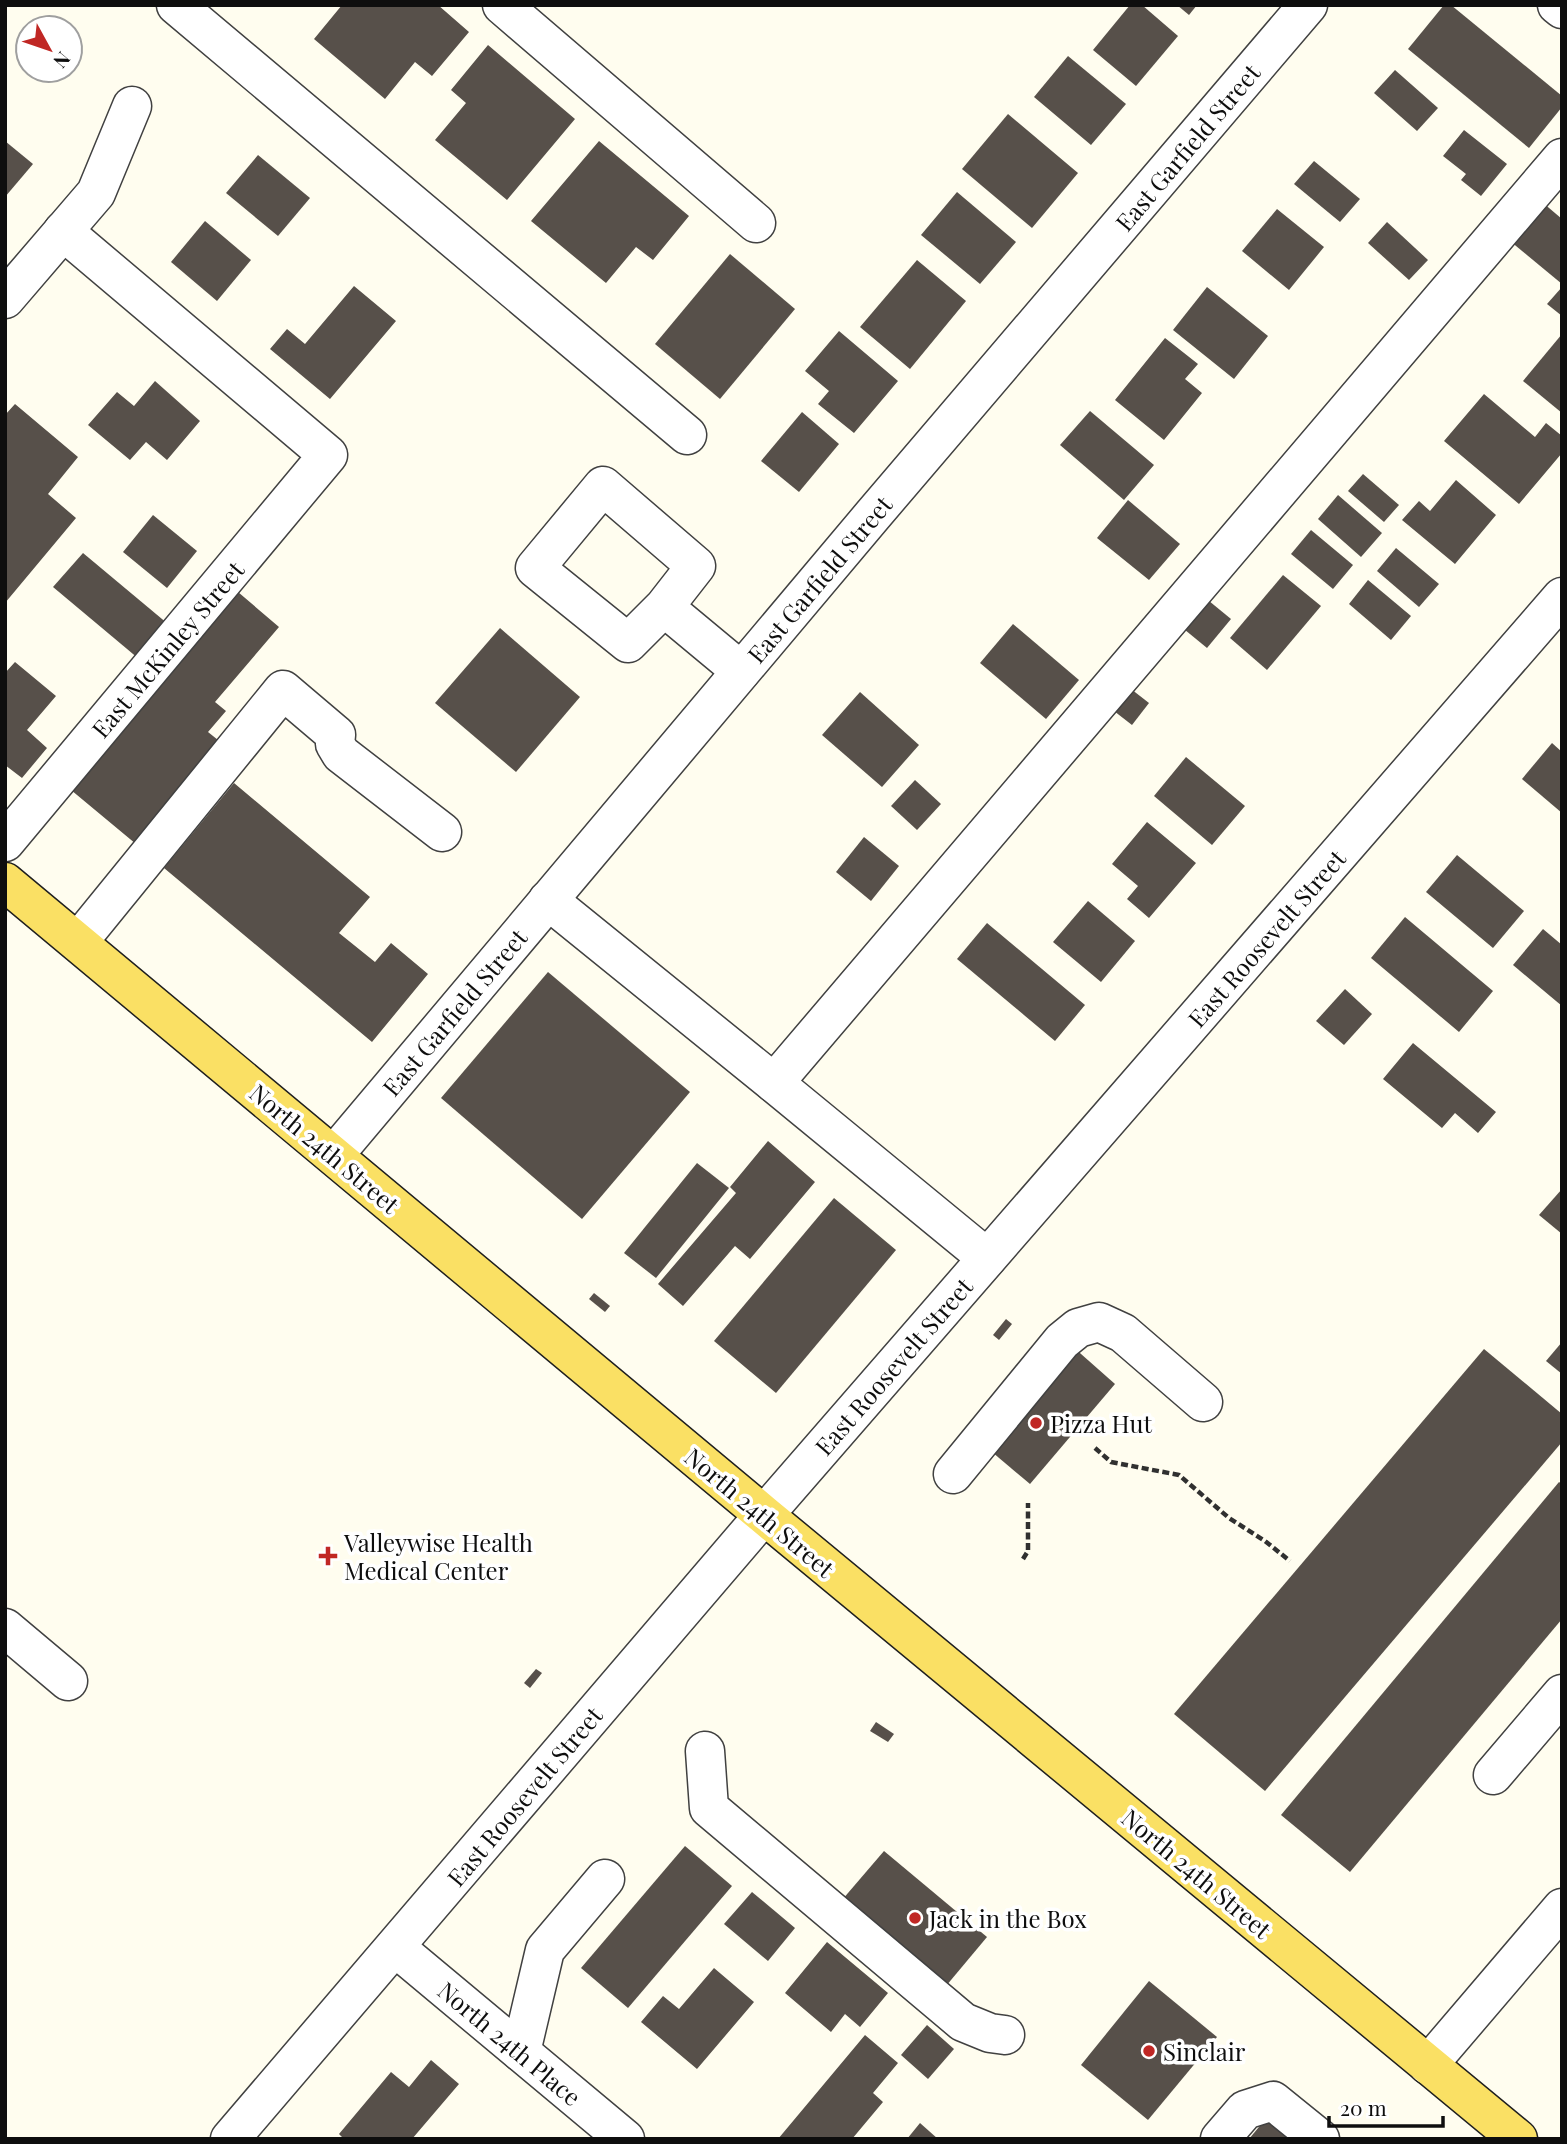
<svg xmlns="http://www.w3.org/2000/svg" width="1567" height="2144" font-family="'Playfair Display',serif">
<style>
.building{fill:#57504a}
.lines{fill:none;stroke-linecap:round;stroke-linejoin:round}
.minor-casing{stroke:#414141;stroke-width:41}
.major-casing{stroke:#1f1f1f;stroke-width:41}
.path{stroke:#303030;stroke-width:4.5;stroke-dasharray:7 3.5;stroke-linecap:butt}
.minor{stroke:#fff;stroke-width:38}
.major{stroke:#fae064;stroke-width:38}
.poi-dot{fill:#c02724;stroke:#fff;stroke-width:2.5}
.labels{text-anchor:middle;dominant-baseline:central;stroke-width:7;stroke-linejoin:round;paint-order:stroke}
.street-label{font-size:24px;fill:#0e0e0e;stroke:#fff}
.poi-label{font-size:24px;fill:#0e0e0e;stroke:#fff;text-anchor:start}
</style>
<rect width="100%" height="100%" fill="#fffdef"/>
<!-- building -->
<g class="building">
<polygon points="342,5 438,5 469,32 432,76 415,62 385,99 314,39"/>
<polygon points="1130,5 1142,5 1178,36 1136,86 1093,50"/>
<polygon points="1177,5 1197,5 1189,15"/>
<polygon points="1444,5 1451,5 1562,96 1562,107 1529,148 1408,49"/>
<polygon points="488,45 575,119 507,200 435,140 466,103 451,90"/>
<polygon points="1068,56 1126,104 1091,145 1034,97"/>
<polygon points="1395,70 1438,108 1417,131 1374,93"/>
<polygon points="1008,114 1078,173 1032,228 962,169"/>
<polygon points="1464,130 1507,164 1481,196 1461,180 1466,174 1443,156"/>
<polygon points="5,141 33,164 5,197"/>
<polygon points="599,141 689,216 653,260 636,247 606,283 531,221"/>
<polygon points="258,155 310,198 278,236 226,193"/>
<polygon points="1314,161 1360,199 1340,222 1294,184"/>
<polygon points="957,192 1016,242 980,284 921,235"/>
<polygon points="1542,202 1562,219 1562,284 1510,241"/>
<polygon points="1277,209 1324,247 1289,290 1242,251"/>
<polygon points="205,221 251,260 217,301 171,262"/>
<polygon points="1387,222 1428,260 1409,280 1368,243"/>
<polygon points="730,254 795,309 720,399 655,344"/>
<polygon points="917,260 966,301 910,369 860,327"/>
<polygon points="354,286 396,321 330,399 270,349 287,329 305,344"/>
<polygon points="1207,287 1268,336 1234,379 1173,330"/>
<polygon points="1562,287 1562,316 1547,304"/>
<polygon points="839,331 898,381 854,433 818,404 829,391 805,371"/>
<polygon points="1562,334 1562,413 1523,381"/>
<polygon points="1165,338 1198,364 1185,379 1202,393 1164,440 1115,400"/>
<polygon points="155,381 200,421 167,460 146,442 130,460 88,425 117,392 134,406"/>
<polygon points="1484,394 1535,437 1546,423 1562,436 1562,453 1519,504 1444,441"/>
<polygon points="15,404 78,457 48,494 76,518 5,603 5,415"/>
<polygon points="1090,411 1154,465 1124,500 1060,445"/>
<polygon points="802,412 839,444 799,492 761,461"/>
<polygon points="1363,474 1399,505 1384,522 1348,491"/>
<polygon points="1456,480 1496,515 1455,564 1402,520 1419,501 1430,511"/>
<polygon points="1338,495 1382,533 1361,557 1318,519"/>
<polygon points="1128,500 1180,544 1149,580 1097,538"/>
<polygon points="153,515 197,551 167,588 123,552"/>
<polygon points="1311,530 1353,565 1333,589 1291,554"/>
<polygon points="1396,548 1439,584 1419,607 1377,571"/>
<polygon points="83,553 168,624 139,659 53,587"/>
<polygon points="1283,575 1321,606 1267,670 1230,638"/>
<polygon points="1368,580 1411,616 1391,640 1349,604"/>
<polygon points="238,592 279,627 215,702 226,711 208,732 228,748 142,849 71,790"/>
<polygon points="1203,596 1231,619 1207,648 1179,625"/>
<polygon points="1013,624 1079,680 1046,719 980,663"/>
<polygon points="500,628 580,697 516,772 435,703"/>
<polygon points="15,662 56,696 27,730 47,748 22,778 5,765 5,673"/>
<polygon points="1131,689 1149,703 1132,725 1114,711"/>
<polygon points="860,692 919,745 882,787 822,735"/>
<polygon points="1552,743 1562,752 1562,813 1522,779"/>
<polygon points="1186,757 1245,806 1212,845 1154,796"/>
<polygon points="915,780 941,804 917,830 891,806"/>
<polygon points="234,783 370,897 339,933 375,962 391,943 428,974 372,1042 164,868"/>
<polygon points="1147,822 1196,863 1149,918 1127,899 1138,886 1112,864"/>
<polygon points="864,837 899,866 871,901 836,872"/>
<polygon points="1457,855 1524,911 1493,948 1426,892"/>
<polygon points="1088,901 1135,941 1101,982 1053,942"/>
<polygon points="1405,917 1493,991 1459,1032 1371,958"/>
<polygon points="987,923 1085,1005 1055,1041 957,959"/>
<polygon points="1543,929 1562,945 1562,1006 1513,965"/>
<polygon points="548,972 690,1092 582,1219 441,1098"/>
<polygon points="1345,989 1372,1014 1344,1045 1316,1021"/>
<polygon points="1413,1043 1496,1112 1478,1133 1455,1113 1442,1128 1383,1079"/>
<polygon points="768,1141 815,1182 750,1259 735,1246 683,1306 658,1284 736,1193 730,1187"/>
<polygon points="697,1163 729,1188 656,1278 624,1253"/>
<polygon points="1562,1189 1562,1234 1539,1215"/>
<polygon points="834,1198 896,1250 776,1393 714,1341"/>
<polygon points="594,1293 610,1306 605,1312 589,1299"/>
<polygon points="1006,1319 1012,1324 999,1340 993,1335"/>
<polygon points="1562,1342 1562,1374 1546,1361"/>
<polygon points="1072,1346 1115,1384 1030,1484 992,1452"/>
<polygon points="1484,1349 1562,1414 1562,1442 1265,1791 1174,1714"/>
<polygon points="1559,1482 1562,1484 1562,1619 1350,1872 1281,1815"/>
<polygon points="536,1669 542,1673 530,1688 524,1683"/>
<polygon points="876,1722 894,1734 888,1742 870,1731"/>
<polygon points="685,1846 732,1886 628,2008 581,1968"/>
<polygon points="884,1851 987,1937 946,1986 842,1900"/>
<polygon points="752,1892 795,1928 768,1961 724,1924"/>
<polygon points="827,1942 888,1993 860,2027 845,2014 831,2032 785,1993"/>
<polygon points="714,1968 754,2002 697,2069 641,2022 663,1996 679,2009"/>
<polygon points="1149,1981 1217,2037 1148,2120 1081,2065"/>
<polygon points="927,2025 954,2049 928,2079 901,2055"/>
<polygon points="865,2035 898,2063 873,2093 883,2102 852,2139 778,2139"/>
<polygon points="431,2060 459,2084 412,2139 344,2139 339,2134 391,2072 409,2087"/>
<polygon points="1268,2116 1294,2139 1249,2139"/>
<polygon points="920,2123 938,2139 907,2139"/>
</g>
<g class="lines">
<defs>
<g id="minor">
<polyline points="176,5 687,435"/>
<polyline points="502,5 756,223"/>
<polyline points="1557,5 1562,9"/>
<polyline points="5,299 96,193 132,106"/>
<polyline points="664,607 628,643 535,568 603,486 696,566 664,607 741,671"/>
<polyline points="5,842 328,455 63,231"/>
<polyline points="548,900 774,1083"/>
<polyline points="78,942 283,690 336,735 335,744 341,754 442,832"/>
<polyline points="334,1155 872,516 1308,5"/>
<polyline points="987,1258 774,1083 1562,158"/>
<polyline points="953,1474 1062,1341 1078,1328 1099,1322 1123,1333 1203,1402"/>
<polyline points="5,1628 68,1681"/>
<polyline points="705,1751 709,1808 963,2022 990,2033 1005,2035"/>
<polyline points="1493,1775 1562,1694"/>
<polyline points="395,1947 625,2139"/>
<polyline points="521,2052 545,1950 605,1879"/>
<polyline points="1428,2065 1562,1908"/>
<polyline points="230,2139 764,1515 1562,597"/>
<polyline points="1220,2139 1245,2110 1273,2101 1320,2139"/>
</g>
<polyline id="major" points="5,882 764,1515 1518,2139"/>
</defs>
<!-- minor casing -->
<use href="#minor" class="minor-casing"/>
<!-- major casing -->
<use href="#major" class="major-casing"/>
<!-- path -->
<g class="path">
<polyline points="1095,1448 1111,1462 1179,1475 1229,1518 1265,1541 1290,1561"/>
<polyline points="1023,1559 1028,1551 1028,1503"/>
</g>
<!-- minor -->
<use href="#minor" class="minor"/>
<!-- major -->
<use href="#major" class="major"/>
</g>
<!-- markers -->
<g class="poi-dot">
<circle cx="1036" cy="1423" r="7"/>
<path d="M324.5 1545.5h7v7h7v7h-7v7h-7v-7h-7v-7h7z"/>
<circle cx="915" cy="1918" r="7"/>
<circle cx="1149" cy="2051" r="7"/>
</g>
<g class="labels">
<!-- street labels -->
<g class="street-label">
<text transform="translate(1187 147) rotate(-50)">East Garfield Street</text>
<text transform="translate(819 579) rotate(-50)">East Garfield Street</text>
<text transform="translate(167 649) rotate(-50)">East McKinley Street</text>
<text transform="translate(1266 938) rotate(-49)">East Roosevelt Street</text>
<text transform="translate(454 1012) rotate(-50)">East Garfield Street</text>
<text transform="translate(325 1148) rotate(40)">North 24th Street</text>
<text transform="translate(893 1366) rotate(-49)">East Roosevelt Street</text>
<text transform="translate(760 1512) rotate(40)">North 24th Street</text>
<text transform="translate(524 1796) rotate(-50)">East Roosevelt Street</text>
<text transform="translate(1197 1873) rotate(40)">North 24th Street</text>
<text transform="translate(510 2043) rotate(40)">North 24th Place</text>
</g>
<!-- poi labels -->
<g class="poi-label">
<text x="1050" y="1423">Pizza Hut</text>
<text x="344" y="1542">Valleywise Health<tspan x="344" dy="28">Medical Center</tspan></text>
<text x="929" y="1918">Jack in the Box</text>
<text x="1163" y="2051">Sinclair</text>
</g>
</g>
<!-- border -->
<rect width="1567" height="2144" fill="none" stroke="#0e0e0e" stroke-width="14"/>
<!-- north arrow -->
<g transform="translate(49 49) rotate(130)"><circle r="33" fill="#ffffff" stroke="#9f9f9f" stroke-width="2"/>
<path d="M0-5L12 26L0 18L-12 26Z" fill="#c02724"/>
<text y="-10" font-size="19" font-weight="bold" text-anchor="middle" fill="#0e0e0e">N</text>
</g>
<!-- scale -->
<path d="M1329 2116v10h114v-10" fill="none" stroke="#0e0e0e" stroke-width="3.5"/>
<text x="1340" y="2116" font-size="21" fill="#0e0e0e" stroke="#ffffff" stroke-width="5" paint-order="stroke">20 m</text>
</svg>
